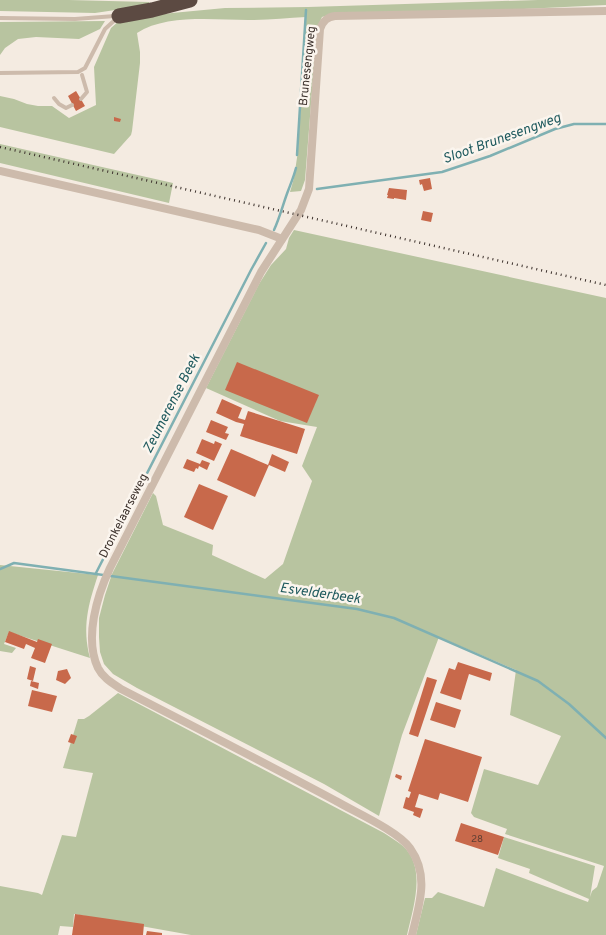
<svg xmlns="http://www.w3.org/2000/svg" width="606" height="935" font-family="Overpass,sans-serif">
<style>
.green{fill:#b8c4a0}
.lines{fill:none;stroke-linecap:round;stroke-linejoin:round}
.stream{stroke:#7fb0b2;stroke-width:2.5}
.building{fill:#c8694b}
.service{stroke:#cdbbac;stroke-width:4}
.minor{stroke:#cdbbac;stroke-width:8}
.motorway{stroke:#5c4a42;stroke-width:15}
.rail{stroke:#3b302b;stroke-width:2.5;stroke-dasharray:1 4;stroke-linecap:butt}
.labels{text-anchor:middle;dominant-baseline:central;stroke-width:5;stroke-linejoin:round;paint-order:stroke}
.number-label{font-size:10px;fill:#5e3e33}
.street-label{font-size:12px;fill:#3b302b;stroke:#fbf5ee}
.water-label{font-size:14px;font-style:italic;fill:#1f5a5e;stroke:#fbf5ee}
</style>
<rect width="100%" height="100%" fill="#f4ebe1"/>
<!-- green -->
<g class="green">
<polygon points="0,0 69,0 149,2 149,5 95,13 0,11"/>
<path d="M538 0H606V5L484 11 329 15 322 17 317 28 305 180 301 191 290 192 294 178 298 151 306 17C287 18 267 20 248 20 214 20 166 14 137 33L140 52V63L132 131 131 135 114 154 0 127V96L14 99 27 104 38 106H52L69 118 96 105 94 67 111 28 120 20 172 13 225 8 308 7Z"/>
<polygon points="105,21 100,29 79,39 36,37 18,39 5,48 0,55 0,22"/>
<polygon points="0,144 173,183 169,203 0,163"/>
<polygon points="294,230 606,298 606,935 416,935 425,898 432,898 438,892 484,907 496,868 588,902 589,899 529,873 530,869 498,858 504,837 595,866 590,897 592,891 597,887 604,866 505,834 507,829 474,817 471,813 484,769 538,785 561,736 510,715 516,670 439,637 402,735 379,816 324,784 137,688 113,674 104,664 100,652 99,637 99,618 105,595 112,574 153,493 156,496 163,525 213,545 212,555 265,579 283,564 312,481 302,466 317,427 280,421 206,388 259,284 271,265 286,249 289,238"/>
<path d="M0 565 98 575C88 605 82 627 90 658L9 632 4 644 16 648 12 653 0 651Z"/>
<path d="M118 693 384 833C390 837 397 841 403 846 427 868 413 908 407 935H191L74 914 73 927 60 926 58 935H0V886L38 893 42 895 62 835 76 837 93 773 63 768 78 719H84L89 716Z"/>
</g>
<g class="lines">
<!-- stream -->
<g class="stream">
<polyline points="297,155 306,10"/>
<polyline points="317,189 442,172 490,156 555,129 574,124 606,124"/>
<path d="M274 230C280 217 283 204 288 191 291 183 294 176 296 168"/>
<polyline points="0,569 14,563 357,609 394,618 538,681 569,704 606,738"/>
<polyline points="96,573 251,270 266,243"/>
</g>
</g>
<!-- building -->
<g class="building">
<polygon points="76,91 85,106 76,111 68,96"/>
<polygon points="114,117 121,119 120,122 114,121"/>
<polygon points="430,178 432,189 424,191 422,184 420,185 419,180"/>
<polygon points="389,188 407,190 406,200 394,198 394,199 387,198 388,195 387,195"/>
<polygon points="423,211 433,213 431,222 421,220"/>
<polygon points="237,362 319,395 307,423 225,390"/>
<polygon points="222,399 242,408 238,418 245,420 248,411 305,429 297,454 240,436 244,424 236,422 216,413"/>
<polygon points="211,420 228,427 225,433 229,434 226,440 206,432"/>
<polygon points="202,439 214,444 215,441 222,444 214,461 196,453"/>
<polygon points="231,449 268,465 272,454 289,462 285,472 269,465 255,497 217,480"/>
<polygon points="187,459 200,464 202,460 210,463 207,470 199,466 198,469 196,468 194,472 183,468"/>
<polygon points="199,484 228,496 213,530 184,517"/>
<polygon points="9,631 37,642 38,639 52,644 45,663 31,658 35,648 26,644 24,649 5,642"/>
<polygon points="458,662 492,673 490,681 469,674 461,700 440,693 449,668 455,670"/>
<polygon points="30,666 36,668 33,681 27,679"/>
<polygon points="67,669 71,678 65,684 56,680 58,671"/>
<polygon points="427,677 437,680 418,737 409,734"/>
<polygon points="31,681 39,683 38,689 30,686"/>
<polygon points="32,690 57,696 52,712 28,706"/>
<polygon points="436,702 461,710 455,728 430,720"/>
<polygon points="71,734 77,736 74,744 68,742"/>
<polygon points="425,739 482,757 468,802 440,793 438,800 419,794 415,807 423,809 420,818 413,815 414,812 403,808 406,797 409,798 411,792 408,791"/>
<polygon points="396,774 402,776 401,780 395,777"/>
<polygon points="461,823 504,837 498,855 455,841"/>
<polygon points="75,914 144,924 143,935 72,935"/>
<polygon points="147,931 162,933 162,935 146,935"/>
</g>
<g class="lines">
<!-- service -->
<g class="service">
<polyline points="0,18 75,19 115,16"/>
<polyline points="0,73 78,72 85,68 105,29 116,19"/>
<polyline points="54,98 59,104 66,108 72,105"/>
<polyline points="81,99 87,92 82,75"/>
</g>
<!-- minor -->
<g class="minor">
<polyline points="0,171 259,230 282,239"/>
<path d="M412 935C419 905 430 876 410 848 398 831 355 812 336 801 265 763 193 726 121 689 112 683 103 678 98 668 84 638 97 596 110 568L261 272 301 210 309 189 320 29C323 21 327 17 335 16L606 11"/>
</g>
<!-- motorway -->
<polyline class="motorway" points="119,16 152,10 190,0"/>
<!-- rail -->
<polyline class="rail" points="0,147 606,285"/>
</g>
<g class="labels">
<!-- number labels -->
<g class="number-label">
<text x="477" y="839">28</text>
</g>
<!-- street labels -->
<g class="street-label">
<text transform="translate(308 66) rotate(-84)">Brunesengweg</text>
<text transform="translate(124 516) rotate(-63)">Dronkelaarseweg</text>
</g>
<!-- water labels -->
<g class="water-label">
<text transform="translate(502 139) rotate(-20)">Sloot Brunesengweg</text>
<text transform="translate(172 404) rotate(-63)">Zeumerense Beek</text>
<text transform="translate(320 594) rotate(8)">Esvelderbeek</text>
</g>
</g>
</svg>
